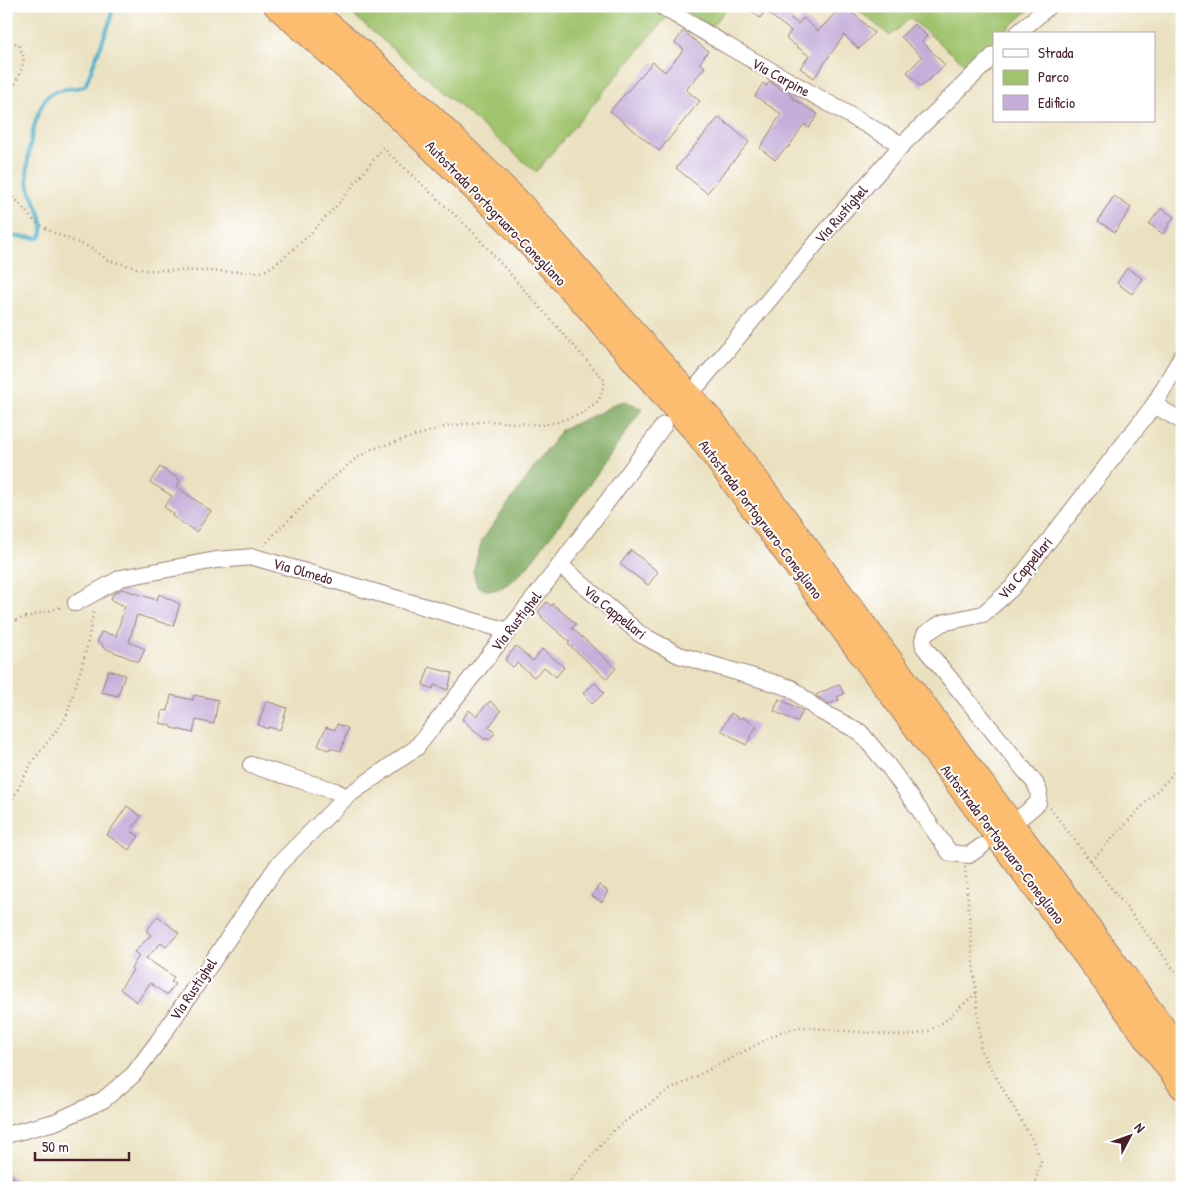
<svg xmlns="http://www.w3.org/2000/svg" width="1188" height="1194" font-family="'Patrick Hand',sans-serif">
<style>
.green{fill:#a0c46d;stroke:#75724c}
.forest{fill:#80aa60;stroke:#656446}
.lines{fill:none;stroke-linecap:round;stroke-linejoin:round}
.stream{stroke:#4cb0cb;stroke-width:4}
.building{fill:#c5afda}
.minor-casing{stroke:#9a8076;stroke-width:18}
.highway-casing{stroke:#9a8076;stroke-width:26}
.path{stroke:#9a8076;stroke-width:2.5;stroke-dasharray:1 4;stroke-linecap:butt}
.minor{stroke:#fff;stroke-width:16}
.highway{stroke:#fcbd6f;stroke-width:24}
.labels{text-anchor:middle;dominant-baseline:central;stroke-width:4;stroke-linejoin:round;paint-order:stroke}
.street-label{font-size:15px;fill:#4a1f2b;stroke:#fff}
</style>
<rect width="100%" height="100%" fill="#fff"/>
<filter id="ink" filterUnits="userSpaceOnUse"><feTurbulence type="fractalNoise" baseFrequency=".02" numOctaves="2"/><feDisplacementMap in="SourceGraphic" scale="10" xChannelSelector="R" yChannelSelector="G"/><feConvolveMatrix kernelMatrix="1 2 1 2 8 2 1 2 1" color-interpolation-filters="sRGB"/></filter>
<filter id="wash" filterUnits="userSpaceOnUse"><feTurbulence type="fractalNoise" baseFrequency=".0096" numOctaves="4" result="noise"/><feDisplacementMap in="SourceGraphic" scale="20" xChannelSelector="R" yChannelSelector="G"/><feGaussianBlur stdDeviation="1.12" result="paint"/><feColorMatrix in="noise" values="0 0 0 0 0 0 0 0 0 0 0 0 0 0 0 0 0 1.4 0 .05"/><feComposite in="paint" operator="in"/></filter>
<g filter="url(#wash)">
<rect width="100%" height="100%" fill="#eae1c0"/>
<!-- green -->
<g class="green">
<polygon points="343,6 729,6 711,27 675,7 536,172"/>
<polygon points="853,6 1033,6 1002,34 994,34 994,40 966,65 910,18 890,36"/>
</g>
<!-- forest -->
<path class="forest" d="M626 401 642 409C612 453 582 496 549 538 538 552 527 570 512 581 499 590 490 594 477 586L473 572 482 540 562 429 599 413 616 403Z"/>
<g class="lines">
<!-- stream -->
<path class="stream" d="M6 236 40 238C49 221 32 201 28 183 24 165 35 102 52 93 62 87 75 90 85 86L111 19 112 6"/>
</g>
<g id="blocks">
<!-- building -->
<g class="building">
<polygon points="745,6 787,6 783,12 798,24 803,18 818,31 842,6 846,6 874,33 859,49 844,35 814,78 800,68 809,56 786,38 791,31 765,11 760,18"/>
<polygon points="914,24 927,36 922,41 945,65 921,87 907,72 922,57 901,37"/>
<polygon points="683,31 708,51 700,63 705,67 686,90 700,101 659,151 610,111 653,62 665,72 684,49 675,43"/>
<polygon points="769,81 793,97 792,98 818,114 809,128 804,124 788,148 787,147 775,160 760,148 781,114 755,96 763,83 767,86"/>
<polygon points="719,117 749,142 707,193 676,168"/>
<polygon points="1114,196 1131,208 1115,232 1098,221"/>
<polygon points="1161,208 1174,217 1163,234 1149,224"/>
<polygon points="1127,268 1143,279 1132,294 1117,283"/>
<polygon points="160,467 180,480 177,487 211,511 196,532 172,516 174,514 164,507 172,496 150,482"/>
<polygon points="631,550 658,572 648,585 620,564"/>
<polygon points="122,589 157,600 159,594 180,604 173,626 137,615 129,642 145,649 139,662 102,647 103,645 97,642 101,632 116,636 125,606 111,600 113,594"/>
<polygon points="547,602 551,606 553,604 576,624 572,628 616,668 607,679 568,644 570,642 541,617 542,616 538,612"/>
<polygon points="516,646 533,661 542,649 564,667 556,677 544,667 534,677 517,663 513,667 505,660"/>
<polygon points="429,667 452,673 448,690 434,685 433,689 423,685"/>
<polygon points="108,670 125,675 118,696 101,692"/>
<polygon points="595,683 604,693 592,704 583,693"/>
<polygon points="839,684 844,694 837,697 839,700 829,704 817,697 816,695"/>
<polygon points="171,695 193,700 194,695 218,700 214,724 196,720 193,733 172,728 172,726 160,723 163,710 168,711"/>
<polygon points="779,699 803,711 797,722 774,711"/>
<polygon points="266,701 287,708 280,730 268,727 268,729 258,725"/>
<polygon points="490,701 501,711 489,727 495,733 489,740 486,738 485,740 462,719 469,710 476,716"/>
<polygon points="731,713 740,719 742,717 757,726 746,745 721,730"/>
<polygon points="337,724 348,728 341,751 330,748 329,750 318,746 326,727 335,730"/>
<polygon points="127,806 141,816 131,831 139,836 129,850 107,835"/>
<polygon points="599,885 608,891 602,902 592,896"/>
<polygon points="158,916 179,933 166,947 161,943 146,958 174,977 171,982 175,984 167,995 150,983 137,1002 120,989 133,970 131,968 139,956 134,952 151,935 146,931"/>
<polygon points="6,1171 25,1188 6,1188"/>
</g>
</g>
</g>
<g filter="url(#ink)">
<use href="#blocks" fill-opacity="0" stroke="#9a8076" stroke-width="1"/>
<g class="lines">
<defs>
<g id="minor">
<polyline points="661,6 726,45 902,145"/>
<polyline points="1017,34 1049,6"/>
<polyline points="699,384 833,223 902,145 994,55"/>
<polyline points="1154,405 1182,421"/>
<polyline points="560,565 640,634 679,655 791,688 818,710 860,732 889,767 950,853 969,855 982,846"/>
<polyline points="76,603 121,578 216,560 254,557 508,631"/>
<polyline points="251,765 335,791 346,797"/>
<polyline points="1021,817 1038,803 1039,792 1035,783 924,647 923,640 925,634 942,623 983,614 1012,588 1154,405 1182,356"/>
<polyline points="6,1135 55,1122 103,1100 133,1075 157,1043 278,865 346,797 416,748 560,565 664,425"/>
</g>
<g id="highway">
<polyline points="276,6 355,76 505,218 588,308 699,436 1117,998 1182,1087"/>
<polyline points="307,6 363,53 432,117 519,202 715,424 1182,1053"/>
</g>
</defs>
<!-- minor casing -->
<use href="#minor" class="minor-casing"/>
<!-- highway casing -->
<use href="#highway" class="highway-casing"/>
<!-- path -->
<g class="path">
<polyline points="6,39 19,45 24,58 22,68 6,104"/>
<polyline points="6,148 11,194 34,221 52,232 91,248 108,260 144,270 263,272 280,261 306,238 340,202 383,148 472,231 605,381 599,400 583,413 557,422 541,425 488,421 448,426 372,449 355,459 334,477 274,534 264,546"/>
<polyline points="6,623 62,607"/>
<polyline points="1050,808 1182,980"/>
<polyline points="6,812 32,762 66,718 86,651 94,610"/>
<polyline points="1091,861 1182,764"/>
<polyline points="965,867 981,1051 1033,1141 1041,1161 1036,1180 1029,1188"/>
<polyline points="567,1184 616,1128 666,1092 781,1032 801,1027 906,1036 927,1032 945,1021 976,993"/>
</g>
<!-- minor -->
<use href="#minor" class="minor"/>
<!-- highway -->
<use href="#highway" class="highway"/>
</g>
</g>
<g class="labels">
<!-- street labels -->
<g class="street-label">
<text transform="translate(781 77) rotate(29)">Via Carpine</text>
<text transform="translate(496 213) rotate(46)">Autostrada Portogruaro-Conegliano</text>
<text transform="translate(841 214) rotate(-49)">Via Rustighel</text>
<text transform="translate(761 519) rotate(53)">Autostrada Portogruaro-Conegliano</text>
<text transform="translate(1025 568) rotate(-50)">Via Cappellari</text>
<text transform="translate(303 571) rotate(16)">Via Olmedo</text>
<text transform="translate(615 612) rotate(39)">Via Cappellari</text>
<text transform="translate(516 621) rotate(-52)">Via Rustighel</text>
<text transform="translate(1003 844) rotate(53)">Autostrada Portogruaro-Conegliano</text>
<text transform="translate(193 989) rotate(-56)">Via Rustighel</text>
</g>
</g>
<!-- margin -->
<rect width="1188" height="1194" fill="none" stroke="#fff" stroke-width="25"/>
<!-- legend -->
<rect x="993" y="32" width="162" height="90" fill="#ffffff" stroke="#b7a5aa"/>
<rect x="1003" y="49" width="25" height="8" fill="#ffffff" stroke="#b7a5aa"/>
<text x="1038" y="58" font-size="15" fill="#4a1f2b">Strada</text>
<rect x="1003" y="70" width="25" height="15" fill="#a0c46d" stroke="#b7a5aa"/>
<text x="1038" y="82" font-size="15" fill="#4a1f2b">Parco</text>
<rect x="1003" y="95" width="25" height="15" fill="#c5afda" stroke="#b7a5aa"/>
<text x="1038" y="108" font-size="15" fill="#4a1f2b">Edificio</text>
<!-- north arrow -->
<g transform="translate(1130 1136) rotate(49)" stroke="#ffffff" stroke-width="4" paint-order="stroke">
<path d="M0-4L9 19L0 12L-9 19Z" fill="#4a1f2b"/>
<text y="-8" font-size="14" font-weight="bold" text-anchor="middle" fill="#4a1f2b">N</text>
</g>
<!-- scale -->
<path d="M35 1152v8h94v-8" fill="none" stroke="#4a1f2b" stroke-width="2.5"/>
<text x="42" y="1152" font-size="15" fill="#4a1f2b" stroke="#ffffff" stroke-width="4" paint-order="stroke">50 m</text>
</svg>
